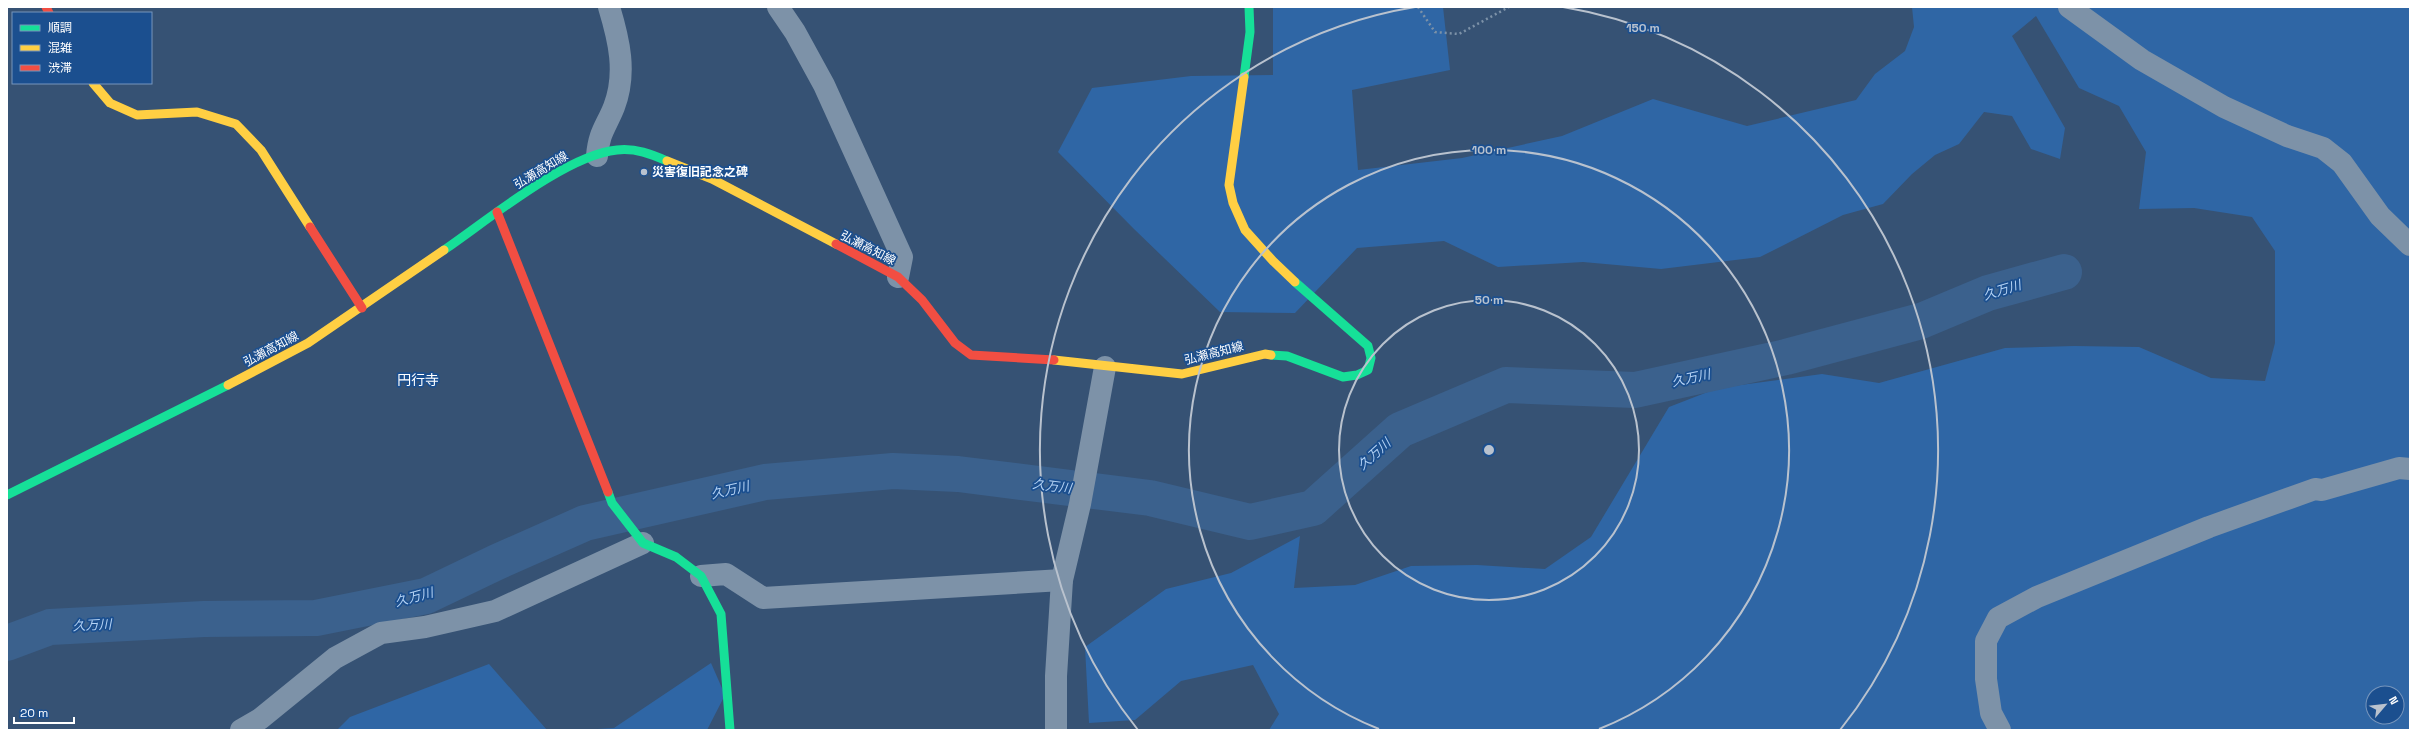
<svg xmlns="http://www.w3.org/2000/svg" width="2417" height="737" font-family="'Space Grotesk','Noto Sans JP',sans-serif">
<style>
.green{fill:#2f66a5;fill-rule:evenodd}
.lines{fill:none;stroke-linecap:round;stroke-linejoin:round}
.river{stroke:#3b618d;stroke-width:36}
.path{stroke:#7d92a8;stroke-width:2.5;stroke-dasharray:2 3;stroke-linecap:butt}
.street{stroke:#7d92a8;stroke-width:22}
.fast{stroke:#16e098;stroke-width:9}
.slow{stroke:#ffcf43;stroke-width:9}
.jam{stroke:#f24e42;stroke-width:9}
.ring{fill:none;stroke:#b9c2ce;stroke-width:2}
.poi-dot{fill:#b9c2ce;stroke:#1b4f8f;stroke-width:1.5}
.labels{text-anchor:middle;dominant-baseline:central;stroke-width:3.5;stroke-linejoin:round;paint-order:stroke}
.street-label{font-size:12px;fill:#fff;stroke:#1b4f8f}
.poi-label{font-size:12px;font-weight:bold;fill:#fff;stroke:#1b4f8f;text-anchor:start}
.water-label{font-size:13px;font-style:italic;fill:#b5d3f5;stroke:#1b4f8f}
.quarter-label{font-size:14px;fill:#fff;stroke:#1b4f8f}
.centre{fill:#b9c2ce;stroke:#1b4f8f;stroke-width:2}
.ring-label{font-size:12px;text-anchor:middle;font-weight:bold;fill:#b9c2ce;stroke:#1b4f8f;stroke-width:3.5;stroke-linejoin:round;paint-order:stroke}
</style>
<rect width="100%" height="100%" fill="#365274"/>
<!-- green -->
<g class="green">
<path d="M1273 7H1443L1450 70 1352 90 1358 170 1462 158 1562 136 1653 99 1747 126 1856 100 1875 74 1905 51 1914 27 1912 7H2410V730H1269L1279 714 1253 665 1181 681 1135 720 1089 723 1085 647 1166 589 1231 573 1300 536 1294 588 1355 585 1411 566 1477 565 1545 569 1591 537 1669 407 1718 388 1822 374 1879 383 2005 348 2074 346 2139 347 2211 378 2265 381 2275 343V251L2252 217 2194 208 2139 209 2146 152 2119 106 2079 88 2036 16 2012 36 2065 128 2060 159 2031 149 2012 116 1984 112 1959 144 1935 155 1912 174 1883 204 1843 215 1760 257 1661 269 1583 262 1498 267 1444 241 1357 248 1295 313 1220 312 1134 229 1058 152 1092 88 1191 76 1273 75ZM2373 693H2397V717H2373Z"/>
<polygon points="711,663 725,695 707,730 581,730 614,728"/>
<polygon points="489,664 547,730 337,730 350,717"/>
</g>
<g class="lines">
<!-- river -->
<polyline class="river" points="7,643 50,627 204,619 316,618 426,596 497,562 585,523 765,482 893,471 958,474 1150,498 1250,522 1313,508 1400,430 1506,385 1635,390 1786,357 1921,321 1988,293 2064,272"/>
<!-- path -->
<polyline class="path" points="1418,7 1435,32 1459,34 1509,7"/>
<!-- street -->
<g class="street">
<polyline points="778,7 795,32 824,85 902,257 898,277"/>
<polyline points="2069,7 2142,60 2224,107 2287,136 2323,148 2342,163 2380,216 2410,245"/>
<path d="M597 156C599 132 606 127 614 107 627 73 619 40 609 7"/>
<polyline points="701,576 726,574 763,598 1062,580"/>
<polyline points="241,730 260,719 335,658 381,633 425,627 495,611 643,543"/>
<polyline points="1056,730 1056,676 1062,580 1080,504 1105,367"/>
<polyline points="2000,730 1991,713 1986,679 1986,641 1998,618 2037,597 2209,527 2315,489 2322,490 2399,468 2410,469"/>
</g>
<!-- fast -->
<g class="fast">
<polyline points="1244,77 1250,32 1249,7"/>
<path d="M444 250C488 220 566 155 617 150 636 148 651 154 667 161"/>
<polyline points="1271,355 1287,356 1343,377 1357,375 1368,370 1371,358 1368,346 1295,282"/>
<polyline points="608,492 612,503 643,543 676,557 701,576 721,614 730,730"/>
<polyline points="7,495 228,385"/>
</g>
<!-- slow -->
<g class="slow">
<polyline points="1244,77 1229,185 1233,203 1245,230 1273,261 1295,282"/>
<polyline points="93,83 110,103 137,115 197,112 236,124 261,150 310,227"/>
<polyline points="667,161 712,179 836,244"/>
<polyline points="1054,360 1182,374 1265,354 1271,355"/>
<polyline points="228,385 308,343 444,250"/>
</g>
<!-- jam -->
<g class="jam">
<polyline points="46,7 49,13"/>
<polyline points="497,212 608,492"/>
<polyline points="310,227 362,308"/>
<polyline points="836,244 898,277 922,300 955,343 971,355 1054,360"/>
</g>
</g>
<!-- distance rings -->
<g class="ring">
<circle cx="1489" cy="450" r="150"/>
<path d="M1379 729A300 300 0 1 1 1599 729"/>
<path d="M1138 730A449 449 0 0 1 1415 7M1563 7A449 449 0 0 1 1840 730"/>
</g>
<!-- markers -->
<circle class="poi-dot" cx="644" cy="172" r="4"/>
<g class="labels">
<!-- street labels -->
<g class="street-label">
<text transform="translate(541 170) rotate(-31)">弘瀬高知線</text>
<text transform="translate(868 248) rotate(27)">弘瀬高知線</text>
<text transform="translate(271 349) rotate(-28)">弘瀬高知線</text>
<text transform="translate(1214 353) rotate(-14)">弘瀬高知線</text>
</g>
<!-- poi labels -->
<g class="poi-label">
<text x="652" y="172">災害復旧記念之碑</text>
</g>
<!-- water labels -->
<g class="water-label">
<text transform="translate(2002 290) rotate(-17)">久万川</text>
<text transform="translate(1691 378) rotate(-12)">久万川</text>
<text transform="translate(1374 454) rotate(-42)">久万川</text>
<text transform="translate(1052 486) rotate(7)">久万川</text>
<text transform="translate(730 490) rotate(-13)">久万川</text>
<text transform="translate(414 597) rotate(-15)">久万川</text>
<text transform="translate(92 625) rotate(-3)">久万川</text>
</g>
<!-- quarter labels -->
<g class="quarter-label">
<text x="418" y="380">円行寺</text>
</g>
</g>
<circle cx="1489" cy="450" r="6" class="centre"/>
<g class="ring-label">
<text x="1643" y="32">150 m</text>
<text x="1489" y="154">100 m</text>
<text x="1489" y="304">50 m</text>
</g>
<!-- border -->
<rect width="2417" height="737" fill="none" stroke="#ffffff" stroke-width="16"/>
<!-- legend -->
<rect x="12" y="12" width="140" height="72" fill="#1b4f8f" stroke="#7695bc"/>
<rect x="20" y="25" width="20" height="6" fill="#16e098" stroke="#7695bc"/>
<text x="48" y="32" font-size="12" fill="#ffffff">順調</text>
<rect x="20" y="45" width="20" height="6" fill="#ffcf43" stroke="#7695bc"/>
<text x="48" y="52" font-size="12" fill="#ffffff">混雑</text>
<rect x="20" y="65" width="20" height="6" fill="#f24e42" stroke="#7695bc"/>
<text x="48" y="72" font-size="12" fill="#ffffff">渋滞</text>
<!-- north arrow -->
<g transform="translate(2385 705) rotate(62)"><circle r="19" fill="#1b4f8f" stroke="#7695bc"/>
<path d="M0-3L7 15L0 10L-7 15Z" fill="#b9c2ce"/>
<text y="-6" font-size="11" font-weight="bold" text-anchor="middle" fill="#ffffff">N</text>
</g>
<!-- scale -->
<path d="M14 717v6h60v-6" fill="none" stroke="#ffffff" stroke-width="2"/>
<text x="20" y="717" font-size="12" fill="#ffffff" stroke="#1b4f8f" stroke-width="3" paint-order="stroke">20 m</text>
</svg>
